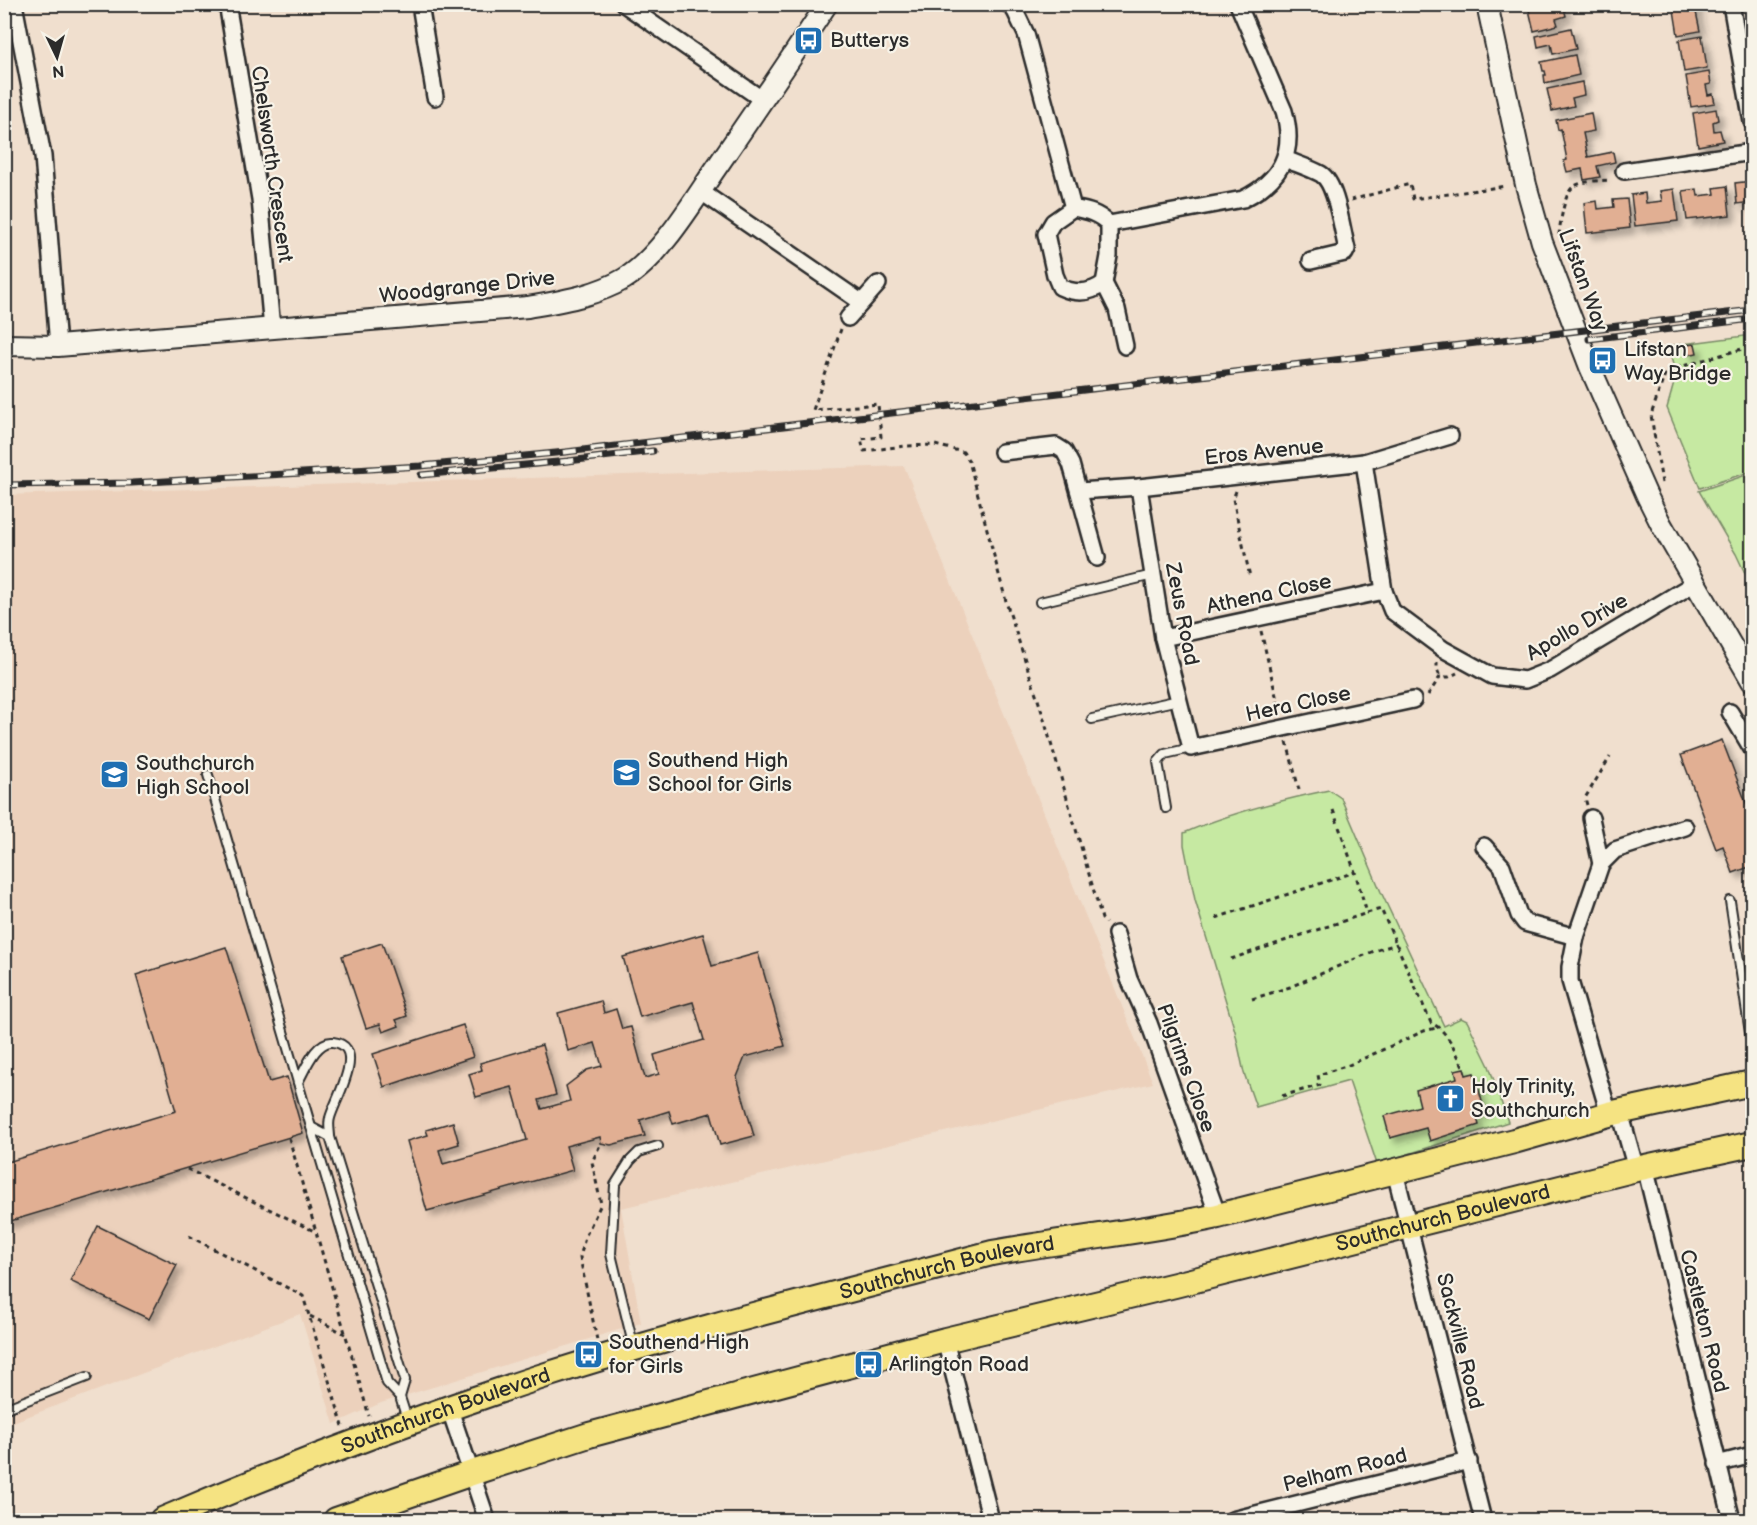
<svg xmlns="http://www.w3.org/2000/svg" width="1757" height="1525" font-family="'Balsamiq Sans',sans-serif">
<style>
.built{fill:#ecd1bc}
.green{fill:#c6e9a2;stroke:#788a66;stroke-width:1.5}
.building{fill:#e1af93;stroke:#2b2b2b;stroke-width:1.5;filter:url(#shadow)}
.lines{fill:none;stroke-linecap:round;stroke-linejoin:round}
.service-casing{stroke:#2b2b2b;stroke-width:12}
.minor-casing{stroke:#2b2b2b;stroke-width:20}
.tertiary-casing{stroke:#2b2b2b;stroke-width:24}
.primary-casing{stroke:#2b2b2b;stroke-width:28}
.path{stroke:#2b2b2b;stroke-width:3;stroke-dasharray:4.5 4.5;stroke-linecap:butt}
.service{stroke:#f7f3e8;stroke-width:8}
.minor{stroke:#f7f3e8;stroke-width:15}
.tertiary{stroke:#f7f3e8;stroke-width:20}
.primary{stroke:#f5e382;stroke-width:24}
.rail-casing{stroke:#2b2b2b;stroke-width:7}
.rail{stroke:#f7f3e8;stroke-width:4.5;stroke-dasharray:14;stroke-linecap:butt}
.labels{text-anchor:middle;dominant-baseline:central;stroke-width:4.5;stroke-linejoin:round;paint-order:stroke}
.poi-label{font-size:21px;fill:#2b2b2b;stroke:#f7f3e8;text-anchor:start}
.street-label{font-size:21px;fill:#2b2b2b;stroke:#f7f3e8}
</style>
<defs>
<filter id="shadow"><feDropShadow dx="5.5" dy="5.5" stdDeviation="3" flood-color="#0004"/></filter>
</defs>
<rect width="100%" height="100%" fill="#f0dfce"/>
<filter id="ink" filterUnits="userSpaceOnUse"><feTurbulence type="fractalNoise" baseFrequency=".0167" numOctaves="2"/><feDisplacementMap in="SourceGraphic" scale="12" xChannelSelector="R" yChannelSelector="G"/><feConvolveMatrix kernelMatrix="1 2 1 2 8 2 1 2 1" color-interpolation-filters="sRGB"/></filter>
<g filter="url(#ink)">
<!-- built -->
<polygon class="built" points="904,466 1153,1083 621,1208 641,1323 381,1403 334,1424 300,1314 5,1425 5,495"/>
<!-- green -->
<g class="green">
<polygon points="1752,335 1752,357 1746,359 1752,375 1752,471 1700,488 1667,408 1676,376 1668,346"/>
<polygon points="1752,473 1752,588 1736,554 1699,491"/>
<path d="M1329 790 1341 798 1381 892 1444 1026 1461 1018 1467 1021 1489 1066 1508 1122 1377 1164 1349 1081 1256 1107 1244 1073 1235 1031 1195 900 1184 845V833C1230 813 1281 800 1329 790Z"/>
</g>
<!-- building -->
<g class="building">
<polygon points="1553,4 1563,4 1566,16 1556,19 1558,25 1534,31 1529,10"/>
<polygon points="1673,4 1696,4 1697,11 1696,12 1700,31 1678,35"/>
<polygon points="1571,28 1576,49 1553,54 1551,44 1538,47 1536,36"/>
<polygon points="1702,36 1707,68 1684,72 1679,40"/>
<polygon points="1575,55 1579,75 1545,83 1544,75 1546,75 1545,71 1543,71 1541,62"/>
<polygon points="1709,72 1711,84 1706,85 1708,95 1713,94 1715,103 1691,107 1686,76"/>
<polygon points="1582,82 1584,95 1572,98 1574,106 1552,111 1547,89"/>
<polygon points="1716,109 1718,120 1713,122 1714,131 1720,130 1723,141 1698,146 1693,113"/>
<polygon points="1591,113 1594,131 1583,133 1588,157 1613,152 1615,162 1597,166 1600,177 1584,180 1582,169 1567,172 1564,161 1567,160 1561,129 1558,130 1556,120"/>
<polygon points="1752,181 1752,202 1737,204 1735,183"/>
<polygon points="1727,186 1730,215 1687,220 1683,191 1697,189 1698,196 1715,194 1714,188"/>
<polygon points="1674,189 1678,221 1635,226 1631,195 1645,193 1646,203 1662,201 1660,191"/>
<polygon points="1627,199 1630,228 1587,233 1584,203 1597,201 1598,209 1614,207 1613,200"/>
<polygon points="1695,344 1697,353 1687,355 1686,345"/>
<polygon points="1722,740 1750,813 1752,812 1752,866 1733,873 1723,846 1716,849 1681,755"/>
<polygon points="703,934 712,966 758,953 785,1046 745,1057 737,1077 754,1136 720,1145 711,1113 673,1124 669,1111 640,1120 645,1136 611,1145 601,1143 600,1137 566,1146 573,1170 427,1211 407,1141 428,1135 426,1130 453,1122 459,1144 439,1150 443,1164 527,1140 512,1087 476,1097 469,1074 482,1070 480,1063 542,1045 556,1095 539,1100 542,1109 570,1101 566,1086 587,1070 602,1066 595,1043 568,1051 558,1013 601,1001 604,1013 616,1009 622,1029 631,1027 645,1078 659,1074 654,1055 704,1040 693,1002 640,1017 623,957"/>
<polygon points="382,943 407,1016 396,1020 399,1026 383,1032 380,1024 366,1028 342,956"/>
<polygon points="226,947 269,1082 287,1077 303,1133 4,1223 4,1163 176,1111 136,975"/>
<polygon points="463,1025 473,1057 384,1087 373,1054"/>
<polygon points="1464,1068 1466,1075 1474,1073 1485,1112 1476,1114 1479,1125 1430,1141 1426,1128 1390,1138 1384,1116 1420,1106 1416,1090 1457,1078 1455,1070"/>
<polygon points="98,1226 177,1265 149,1319 70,1281"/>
</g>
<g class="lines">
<defs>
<g id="service">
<polyline points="1040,602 1153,575"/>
<polyline points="1092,719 1179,700"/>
<polyline points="208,775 311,1127"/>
<polyline points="1166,808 1158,762 1165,754 1191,748"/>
<polyline points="1730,901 1752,1046"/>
<path d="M298 1082C305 1070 316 1040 333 1042 369 1046 334 1101 330 1118 328 1124 330 1131 330 1137"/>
<polyline points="633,1344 611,1254 615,1185 630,1161 639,1152 658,1146"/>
<polyline points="400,1397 405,1380 330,1137 311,1127 387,1383 400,1397 407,1419"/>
<polyline points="4,1409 87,1377"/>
</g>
<g id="minor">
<polyline points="14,4 43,156 58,346"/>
<polyline points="229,4 228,9 260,199 272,329"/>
<polyline points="420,4 435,97"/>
<polyline points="624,4 763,100"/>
<path d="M1009 4 1015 11 1026 34 1073 208C1088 211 1098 213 1109 224L1243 199C1281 180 1296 152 1284 111L1238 4"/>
<polyline points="1731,4 1752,122"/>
<path d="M1285 159C1297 164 1310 168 1321 174 1337 184 1342 231 1347 249L1345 253 1311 261"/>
<polyline points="1624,171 1752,152"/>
<polyline points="700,191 861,302"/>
<path d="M1073 208 1053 222 1046 234 1055 275 1060 287C1075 294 1090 294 1104 283L1109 256V224"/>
<polyline points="1104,283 1117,309 1125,346"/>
<polyline points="848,318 878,284"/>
<polyline points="1002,452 1056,446 1064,451 1071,464 1097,558"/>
<polyline points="1364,462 1384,591 1392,611 1443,649 1492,676 1525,680 1550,670 1695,583"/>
<polyline points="1139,487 1163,638 1191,748 1413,700"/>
<polyline points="1079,491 1139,487 1364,462 1450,436"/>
<polyline points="1163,638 1384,591"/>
<polyline points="1730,712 1752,749"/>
<polyline points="1591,818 1601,864"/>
<polyline points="1484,846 1502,866 1519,915 1525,923 1576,937"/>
<polyline points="1116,934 1129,979 1149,1023 1218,1216"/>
<polyline points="1620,1112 1636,1169"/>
<polyline points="1609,1114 1570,981 1570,967 1576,937 1601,864 1615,850 1685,827"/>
<polyline points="1645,1167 1732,1520"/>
<polyline points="1395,1172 1483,1520"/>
<polyline points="945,1340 991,1520"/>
<polyline points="449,1407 487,1520"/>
<polyline points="1717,1464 1752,1455"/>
<polyline points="1232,1520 1469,1461"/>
</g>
<g id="tertiary">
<polyline points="1487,4 1526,185 1542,242 1590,367 1647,496 1661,524 1752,681"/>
<path d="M4 345 58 346 528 307C561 301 595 296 624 279 659 258 691 205 714 171 752 116 790 60 827 4"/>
</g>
<g id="primary">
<path id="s1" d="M162 1520C286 1467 412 1419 540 1377 689 1329 841 1293 992 1253 1067 1239 1143 1232 1218 1216L1514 1141 1609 1114 1752 1083"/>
<path id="s2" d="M336 1520 472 1473 589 1435 945 1340 1175 1285 1636 1169 1752 1144"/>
</g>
</defs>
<!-- service casing -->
<use href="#service" class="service-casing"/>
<!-- minor casing -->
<use href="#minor" class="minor-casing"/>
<!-- tertiary casing -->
<use href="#tertiary" class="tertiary-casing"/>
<!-- primary casing -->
<use href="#primary" class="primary-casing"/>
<!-- path -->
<g class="path">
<polyline points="1351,200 1410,184 1413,199 1506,186"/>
<path d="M1559 235C1560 224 1564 195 1572 188 1581 180 1600 181 1611 180"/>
<polyline points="841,329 813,410 878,404 881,437 861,439 864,451 905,446 935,445 963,452 969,461 1007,605 1041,709 1102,919 1106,923"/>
<polyline points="1662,483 1651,415 1666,371 1752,346"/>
<polyline points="1236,491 1233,499 1250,577"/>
<polyline points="1261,631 1280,713"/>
<polyline points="1437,662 1437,669 1440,677"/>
<polyline points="1428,695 1440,677 1449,677 1457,673"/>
<polyline points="1287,742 1299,790"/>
<polyline points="1587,805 1585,798 1610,757"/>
<polyline points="1333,810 1355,872"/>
<path d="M1216 918 1355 872 1367 913 1381 909 1431 1023C1448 1031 1454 1049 1463 1066"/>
<polyline points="1231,959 1367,913"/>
<polyline points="1252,999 1290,987 1374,951 1397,944"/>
<polyline points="1282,1096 1320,1085 1318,1075 1349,1065 1424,1031 1440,1027"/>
<polyline points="289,1138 369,1416"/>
<polyline points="187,1169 316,1232"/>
<polyline points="189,1236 303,1296 343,1426"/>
<polyline points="310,1316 345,1334"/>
<polyline points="597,1340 580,1258 585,1237 601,1204 592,1162 601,1143"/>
</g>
<!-- service -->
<use href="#service" class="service"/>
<!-- minor -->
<use href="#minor" class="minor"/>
<!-- tertiary -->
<use href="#tertiary" class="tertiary"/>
<!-- primary -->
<use href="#primary" class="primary"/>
<defs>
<g id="rail">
<polyline points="1589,339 1752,319"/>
<polyline points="421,475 568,461 653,451"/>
<polyline points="4,485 132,483 421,466 566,452 1752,310"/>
</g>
</defs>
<!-- rail casing -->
<use href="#rail" class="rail-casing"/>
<!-- rail -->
<use href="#rail" class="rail"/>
</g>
</g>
<!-- icons -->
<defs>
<symbol id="bus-square" viewBox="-11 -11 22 22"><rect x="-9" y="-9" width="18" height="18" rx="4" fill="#1f6fb2" stroke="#f7f3e8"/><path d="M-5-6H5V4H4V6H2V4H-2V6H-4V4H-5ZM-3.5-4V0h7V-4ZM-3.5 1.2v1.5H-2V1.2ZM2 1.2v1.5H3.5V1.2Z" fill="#fff"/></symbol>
<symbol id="school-square" viewBox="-11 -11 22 22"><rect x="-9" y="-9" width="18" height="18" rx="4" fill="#1f6fb2" stroke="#f7f3e8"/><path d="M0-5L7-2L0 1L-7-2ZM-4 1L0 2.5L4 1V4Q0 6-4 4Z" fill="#fff"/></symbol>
<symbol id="church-square" viewBox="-11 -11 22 22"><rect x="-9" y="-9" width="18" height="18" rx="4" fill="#1f6fb2" stroke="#f7f3e8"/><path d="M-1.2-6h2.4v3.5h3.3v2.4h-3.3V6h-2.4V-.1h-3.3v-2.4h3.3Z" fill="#fff"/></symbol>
</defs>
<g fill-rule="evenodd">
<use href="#bus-square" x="792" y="24" width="33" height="33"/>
<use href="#bus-square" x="1586" y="344" width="33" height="33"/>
<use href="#school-square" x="610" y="756" width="33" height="33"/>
<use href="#school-square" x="98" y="758" width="33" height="33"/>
<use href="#church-square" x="1434" y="1082" width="33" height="33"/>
<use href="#bus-square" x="572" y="1338" width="33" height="33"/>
<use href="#bus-square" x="852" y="1348" width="33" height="33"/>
</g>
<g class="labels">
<!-- poi labels -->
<g class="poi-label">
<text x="830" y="40">Butterys</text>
<text x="1624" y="349">Lifstan<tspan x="1624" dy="24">Way Bridge</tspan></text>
<text x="648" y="760">Southend High<tspan x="648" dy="24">School for Girls</tspan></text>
<text x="136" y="763">Southchurch<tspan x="136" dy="24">High School</tspan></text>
<text x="1471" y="1086">Holy Trinity,<tspan x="1471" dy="24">Southchurch</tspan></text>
<text x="609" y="1342">Southend High<tspan x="609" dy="24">for Girls</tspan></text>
<text x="889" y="1364">Arlington Road</text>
</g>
<!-- street labels -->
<g class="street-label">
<text transform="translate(272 164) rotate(82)">Chelsworth Crescent</text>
<text transform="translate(1583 280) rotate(70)">Lifstan Way</text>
<text transform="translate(467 287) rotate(-6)">Woodgrange Drive</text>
<text transform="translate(1264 452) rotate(-6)">Eros Avenue</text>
<text transform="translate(1269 594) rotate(-12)">Athena Close</text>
<text transform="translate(1182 614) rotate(79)">Zeus Road</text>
<text transform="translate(1577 627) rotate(-30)">Apollo Drive</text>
<text transform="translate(1298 704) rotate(-12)">Hera Close</text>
<text transform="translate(1186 1068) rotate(70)">Pilgrims Close</text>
<text stroke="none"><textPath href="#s2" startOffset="1148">Southchurch Boulevard</textPath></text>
<text stroke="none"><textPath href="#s1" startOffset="826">Southchurch Boulevard</textPath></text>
<text transform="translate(1704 1321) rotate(76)">Castleton Road</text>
<text transform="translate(1460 1341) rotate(76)">Sackville Road</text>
<text stroke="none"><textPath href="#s1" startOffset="304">Southchurch Boulevard</textPath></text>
<text transform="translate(1345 1470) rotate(-14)">Pelham Road</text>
</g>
</g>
<!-- margin -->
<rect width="1757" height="1525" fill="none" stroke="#f7f3e8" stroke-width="24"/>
<rect x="12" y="12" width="1733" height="1501" fill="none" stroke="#2b2b2b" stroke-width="2" filter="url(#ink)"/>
<!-- north arrow -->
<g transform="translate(57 57) rotate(175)" stroke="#f7f3e8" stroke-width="4.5" paint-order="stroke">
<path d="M0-4.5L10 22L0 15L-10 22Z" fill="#2b2b2b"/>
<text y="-9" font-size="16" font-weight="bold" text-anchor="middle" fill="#2b2b2b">N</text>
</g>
</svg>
